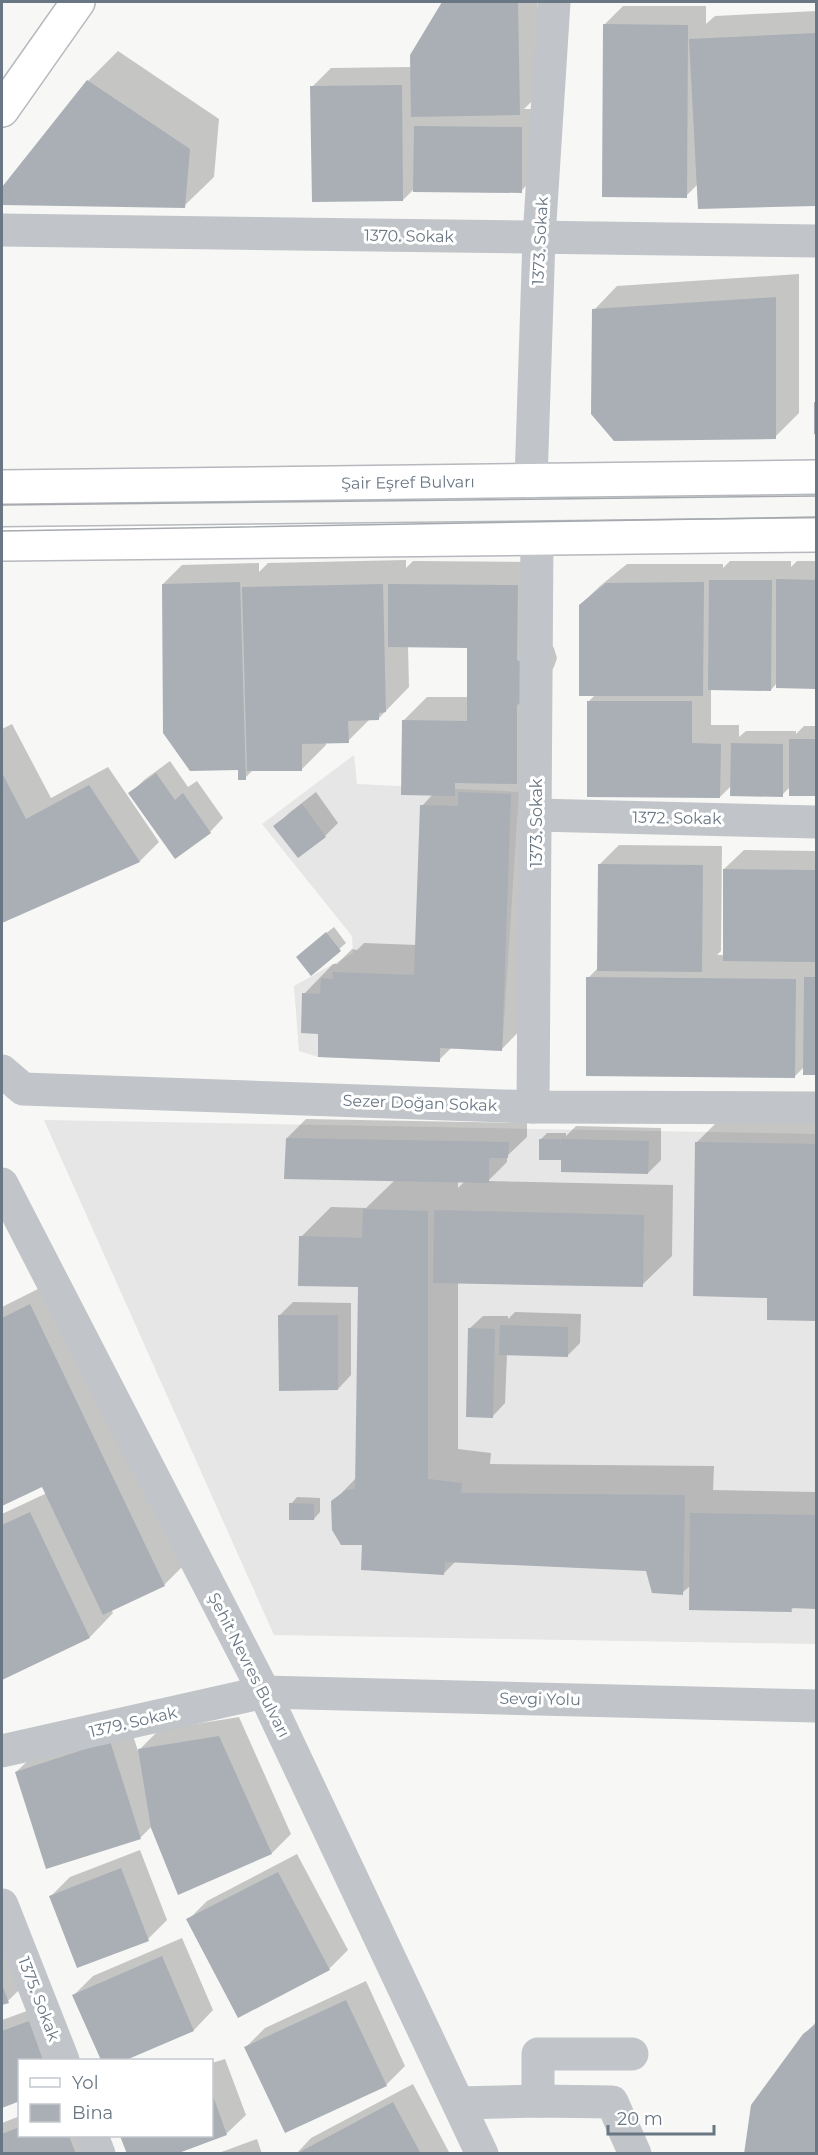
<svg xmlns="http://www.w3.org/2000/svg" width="818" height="2155" font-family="Montserrat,sans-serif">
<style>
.built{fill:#e5e6e5}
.shadow{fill:#0003;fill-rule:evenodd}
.building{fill:#a9afb5}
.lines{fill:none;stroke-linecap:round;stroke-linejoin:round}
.major-casing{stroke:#b5b8bc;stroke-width:36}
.minor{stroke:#c1c4c8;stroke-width:33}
.major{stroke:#fff;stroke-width:33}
.tram{stroke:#a5a9ae;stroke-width:1.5}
.labels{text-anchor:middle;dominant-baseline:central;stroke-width:6;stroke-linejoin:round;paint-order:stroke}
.street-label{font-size:16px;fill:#697683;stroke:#fff}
</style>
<rect width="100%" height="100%" fill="#f7f7f5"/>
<!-- built -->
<g class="built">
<polygon points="354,755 357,784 519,792 502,1051 440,1048 440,1062 318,1057 299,1051 294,986 353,953 352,936 262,824"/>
<polygon points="44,1120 816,1134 816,1644 274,1635"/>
</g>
<!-- shadow -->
<g class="shadow">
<polygon points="444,2 537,2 538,95 524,109 541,109 540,172 521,191 415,188 403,200 312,87 331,68 411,67 411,55"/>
<polygon points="623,6 706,6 706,24 715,16 816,11 816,205 699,207 698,184 686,196 604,25"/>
<polygon points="118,51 219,119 214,177 184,206 2,204 2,189 88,81"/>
<polygon points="799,274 799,413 775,437 594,310 617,286"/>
<polygon points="816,375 816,433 815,433"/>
<polygon points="406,560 406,568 413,561 541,562 548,640 554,648 557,658 554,667 548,676 531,1019 502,1049 452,1047 439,1060 320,1032 304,994 333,964 337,964 352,949 357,950 364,943 417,945 422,806 433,794 403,721 427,697 469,697 469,646 408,646 409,687 378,719 370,719 348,741 326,742 326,745 302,769 253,770 245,778 239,769 163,584 182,565 259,563 259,572 268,563"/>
<polygon points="730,561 791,561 791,567 797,561 816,561 816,687 777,687 777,683 771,690 711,689 711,725 739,725 739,737 746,731 796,731 796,734 804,726 816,726 816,795 790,794 790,787 782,795 732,785 720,797 589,701 595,695 580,605 600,586 627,564 723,564 723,568"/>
<polygon points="12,724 51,798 108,767 159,842 140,861 2,921 2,729"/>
<polygon points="170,761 188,787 197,781 223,818 210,832 130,794 144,780"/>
<polygon points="316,792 338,823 325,836 275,827 289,813"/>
<polygon points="619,845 722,846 721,951 717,955 724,955 724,869 744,850 816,851 816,1073 805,1073 805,1066 794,1077 588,978 599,967 599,865"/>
<polygon points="334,927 346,943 311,974 304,951"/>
<path d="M306 1119 527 1123V1137L507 1156V1162L488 1181 673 1185 672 1256 642 1285 458 1282V1449L491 1453 490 1464 714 1466 713 1490 816 1492V1607H794L791 1610 691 1585 682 1593 647 1570 456 1561 443 1574 333 1502 356 1478 360 1285 301 1237 331 1207 366 1208 395 1180 287 1138ZM458 1181H465L458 1188Z"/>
<polygon points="720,1119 816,1120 816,1319 768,1318 768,1296 696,1143"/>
<polygon points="576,1126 661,1128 661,1160 648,1173 562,1156 541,1139 547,1133 566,1133 566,1136"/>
<polygon points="54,1281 188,1561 164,1585 111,1609 113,1613 90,1637 2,1678 2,1514 47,1493 43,1485 2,1504 2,1307"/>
<polygon points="293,1302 351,1303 351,1375 338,1389 280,1315"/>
<polygon points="515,1312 581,1314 580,1343 567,1356 507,1354 505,1403 492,1417 469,1329 483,1316 508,1316 508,1319"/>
<polygon points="297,1497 320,1498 320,1512 314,1519 291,1504"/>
<polygon points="239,1717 291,1834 272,1853 179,1893 152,1826 141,1837 47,1867 16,1772 36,1753 129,1723 138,1751 159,1730"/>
<polygon points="140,1850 167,1920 148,1939 51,1896 70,1877"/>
<polygon points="297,1854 348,1950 329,1969 188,1920 207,1901"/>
<polygon points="2,1913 27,1982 8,2001 2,2004"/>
<polygon points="182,1938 213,2010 194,2030 122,2060 103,2060 74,1995 93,1976"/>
<polygon points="366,1981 405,2066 386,2085 246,2047 265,2028"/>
<polygon points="49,2003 69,2060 20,2060 20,2100 2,2106 2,2020"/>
<polygon points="816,2022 816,2154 746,2154 804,2035"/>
<polygon points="225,2059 246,2115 226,2134 128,2154 122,2136 212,2136 212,2063"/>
<polygon points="413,2084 450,2154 296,2154 311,2138"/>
<polygon points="20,2116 20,2136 95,2136 102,2154 2,2154 2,2123"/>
<polygon points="257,2139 262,2154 216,2154"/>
</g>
<!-- building -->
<g class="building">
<polygon points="442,2 518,2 520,115 411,117 410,55"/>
<polygon points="603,24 688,25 687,198 602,197"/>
<polygon points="816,33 816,206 698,209 689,39"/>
<polygon points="87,80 190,149 185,208 2,205 2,187"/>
<polygon points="402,85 403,201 312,202 310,86"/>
<polygon points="414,126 522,127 522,193 413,192"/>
<polygon points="776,297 776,439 614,441 591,414 592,309"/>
<rect x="814" y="402" width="2" height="32"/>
<polygon points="776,579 816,580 816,689 776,688"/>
<polygon points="709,580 772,580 771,691 708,690"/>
<polygon points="240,582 246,780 238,780 238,770 190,771 163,733 162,584"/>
<polygon points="704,582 703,696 579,696 579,605 606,583"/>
<polygon points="383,584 386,712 379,713 379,720 348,721 349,743 302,744 302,771 247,771 242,587"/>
<polygon points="388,584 518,585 517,660 524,663 524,701 517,705 517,784 455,783 455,796 401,795 402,720 467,721 467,648 388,647"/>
<polygon points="587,701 692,701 692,743 721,744 720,798 587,797"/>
<rect x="789" y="739" width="27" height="57"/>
<polygon points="731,743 783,744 783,797 730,796"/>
<polygon points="2,773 26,819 89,785 140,862 2,923"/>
<polygon points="156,773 175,800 183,793 211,833 175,859 128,793"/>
<polygon points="458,792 511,794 502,1051 440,1048 440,1062 318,1057 318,1034 301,1033 302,993 320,994 321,978 333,979 332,972 414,975 420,805 458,806"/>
<polygon points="302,804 326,837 298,858 273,826"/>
<polygon points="598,864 703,865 702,972 597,971"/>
<polygon points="723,869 816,870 816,962 723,961"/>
<polygon points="326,932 341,951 311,976 296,957"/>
<polygon points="586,977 796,979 795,1078 586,1076"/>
<polygon points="804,977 816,977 816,1075 803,1075"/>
<polygon points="286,1138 509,1142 508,1158 489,1158 489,1183 284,1179"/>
<polygon points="539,1139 560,1139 560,1147 561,1139 649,1141 648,1174 561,1172 561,1160 539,1160"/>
<polygon points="695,1142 816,1144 816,1321 767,1320 767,1298 693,1296"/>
<polygon points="363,1209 428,1211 428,1479 462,1483 461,1493 685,1495 683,1595 652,1593 646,1571 445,1562 444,1575 361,1570 362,1545 341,1545 332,1530 331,1501 346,1490 355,1489 358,1287 298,1286 299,1236 362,1238"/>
<polygon points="434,1210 644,1215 643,1287 433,1283"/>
<polygon points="30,1304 165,1586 103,1615 42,1487 2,1506 2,1318"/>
<polygon points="278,1315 338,1315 338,1390 279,1391"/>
<polygon points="500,1325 568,1327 568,1357 499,1355"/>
<polygon points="468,1328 495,1329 493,1418 466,1417"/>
<polygon points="289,1503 314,1504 314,1520 289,1520"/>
<polygon points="30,1512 90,1638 2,1680 2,1525"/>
<polygon points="690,1513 816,1515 816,1609 791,1608 792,1612 689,1610"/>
<polygon points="219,1736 272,1854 178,1895 151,1828 138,1749"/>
<polygon points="110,1741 141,1839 46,1869 15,1772"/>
<polygon points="121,1868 149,1941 77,1968 49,1896"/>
<polygon points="278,1872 330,1970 238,2018 186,1919"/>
<polygon points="162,1956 194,2031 126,2060 101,2060 72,1995"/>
<polygon points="2,1984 9,2003 2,2005"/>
<polygon points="346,2000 387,2086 285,2133 244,2047"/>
<polygon points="29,2021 43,2060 20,2060 20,2101 2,2108 2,2031"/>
<polygon points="816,2024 816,2154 744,2154 751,2105 803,2034"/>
<polygon points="212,2093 227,2135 176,2154 127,2154 120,2136 212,2136"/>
<polygon points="393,2102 421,2154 296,2154"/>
<polygon points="20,2127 20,2136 69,2136 76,2154 2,2154 2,2134"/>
</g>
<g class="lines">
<defs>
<g id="major">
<polyline points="2,110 78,2"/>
<path id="s1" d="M2 487 816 477"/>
<polyline points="2,544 816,535"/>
</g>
</defs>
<!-- major casing -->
<use href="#major" class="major-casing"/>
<!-- minor -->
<g class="minor">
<polyline points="2,230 816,241"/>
<polyline points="531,482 539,238 554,2"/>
<polyline points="537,815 816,822"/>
<polyline points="2,1071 23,1089 533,1107 816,1108"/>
<polyline points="533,1107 537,539"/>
<polyline points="2,1184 264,1692 482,2154"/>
<polyline points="2,1751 264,1692 816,1706"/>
<polyline points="2,1905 63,2060"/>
<polyline points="538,2101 538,2054 632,2054"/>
<polyline points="459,2103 538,2101 612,2102 635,2154"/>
<polyline points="92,2136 99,2154"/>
</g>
<!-- major -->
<use href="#major" class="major"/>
<!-- tram -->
<g class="tram">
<polyline points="2,505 816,496"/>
<polyline points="2,531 816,517"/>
</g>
</g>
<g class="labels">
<!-- street labels -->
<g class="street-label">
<text transform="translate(409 236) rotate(1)">1370. Sokak</text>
<text transform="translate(540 241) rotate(-87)">1373. Sokak</text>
<text stroke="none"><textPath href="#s1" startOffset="406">Şair Eşref Bulvarı</textPath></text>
<text transform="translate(677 818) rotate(1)">1372. Sokak</text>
<text transform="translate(536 823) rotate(-90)">1373. Sokak</text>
<text transform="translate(420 1103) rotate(2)">Sezer Doğan Sokak</text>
<text transform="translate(249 1665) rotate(63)">Şehit Nevres Bulvarı</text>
<text transform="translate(540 1699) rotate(1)">Sevgi Yolu</text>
<text transform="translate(133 1722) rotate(-13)">1379. Sokak</text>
<text transform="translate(39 1999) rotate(69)">1375. Sokak</text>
</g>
</g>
<!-- border -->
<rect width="818" height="2155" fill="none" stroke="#697683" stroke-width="6"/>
<!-- legend -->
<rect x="18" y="2059" width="195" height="78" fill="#ffffff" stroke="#c3c8cd" stroke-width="1.5"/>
<rect x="30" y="2078" width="30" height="9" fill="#ffffff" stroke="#c3c8cd" stroke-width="1.5"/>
<text x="72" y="2089" font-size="18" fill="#697683">Yol</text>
<rect x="30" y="2104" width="30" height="18" fill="#a9afb5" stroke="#c3c8cd" stroke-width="1.5"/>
<text x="72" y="2119" font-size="18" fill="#697683">Bina</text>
<!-- scale -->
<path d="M608 2125v9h106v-9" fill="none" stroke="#697683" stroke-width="3"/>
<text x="617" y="2125" font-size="18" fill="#697683" stroke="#ffffff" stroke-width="4.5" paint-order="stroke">20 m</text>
</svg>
